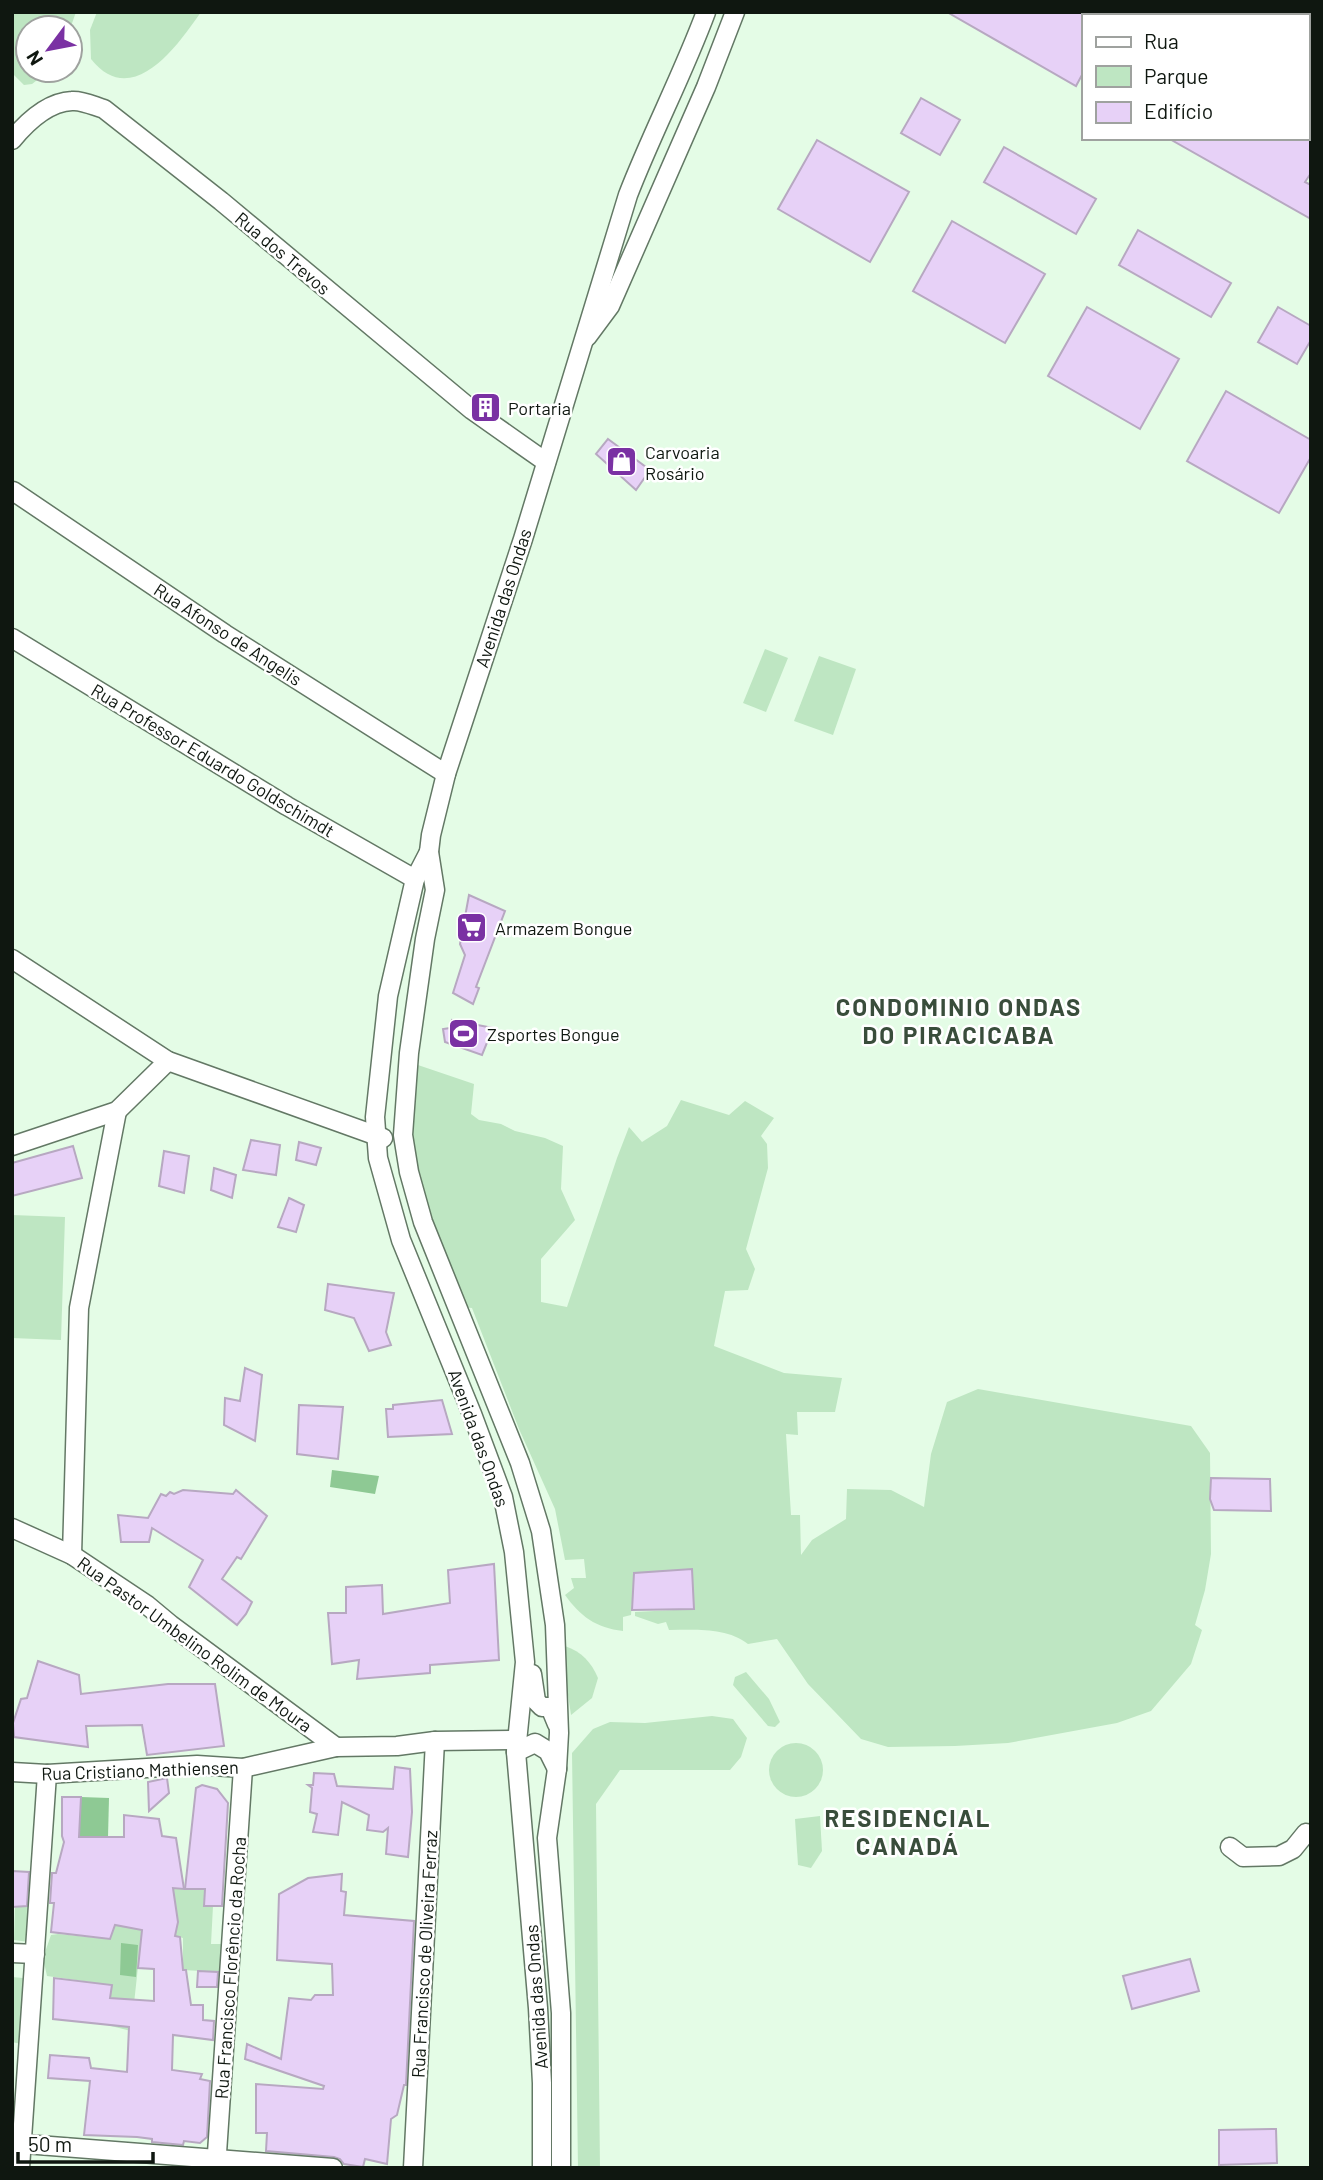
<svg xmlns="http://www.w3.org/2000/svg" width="1323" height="2180" font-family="Barlow,sans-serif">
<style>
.green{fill:#bee6c2}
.water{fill:#8ec994}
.building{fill:#e7d1f7;stroke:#b7a8c1;stroke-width:2}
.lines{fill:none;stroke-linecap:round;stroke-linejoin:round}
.street-casing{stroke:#637865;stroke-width:21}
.street{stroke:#fff;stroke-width:18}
.labels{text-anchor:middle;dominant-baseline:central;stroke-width:5;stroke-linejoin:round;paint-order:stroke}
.street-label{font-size:18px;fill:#0f1710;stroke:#fff}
.poi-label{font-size:18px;fill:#0f1710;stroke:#fff;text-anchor:start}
.district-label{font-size:24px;font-weight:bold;letter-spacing:2px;fill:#394d3b;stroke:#fff}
</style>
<rect width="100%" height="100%" fill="#e4fce6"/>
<!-- green -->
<g class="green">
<polygon points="12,12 76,12 70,29 28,28 28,70 50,70 32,84 24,85 12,73"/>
<path d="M97 12H201C178 45 132 111 91 59L90 30Z"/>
<polygon points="765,649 788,658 766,712 743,703"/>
<polygon points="819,656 856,669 833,735 794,721"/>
<path d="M415 1064 474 1084 471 1114 479 1120 501 1124 515 1131 545 1138 563 1146 561 1189 575 1220 541 1259V1302L567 1307 617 1158 629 1127 642 1142 667 1126 681 1100 729 1115 745 1101 774 1118 761 1136 767 1144 768 1168 746 1249 755 1269 748 1290 725 1291 714 1346 784 1373 842 1378 835 1412H797L798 1435 786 1434 791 1515H800L801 1555 812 1540 846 1519 847 1489 891 1490 924 1507 931 1454 947 1402 978 1389 1191 1426 1210 1453 1211 1554 1205 1590 1195 1625 1202 1630 1191 1664 1151 1711 1117 1723 1057 1734 1008 1743 955 1746 888 1747 861 1739 808 1684 777 1639 748 1644C726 1627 695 1630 669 1630L666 1622 658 1624 635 1616V1612L694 1609 692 1569 634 1573 631 1615 623 1617V1631C596 1628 580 1616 565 1595L574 1588 571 1578H586L584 1559 565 1560 555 1509 519 1429 472 1308 462 1307 418 1180 411 1137Z"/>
<polygon points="12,1215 65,1217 61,1340 12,1338"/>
<path d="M565 1646C582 1652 591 1662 598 1678L592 1698 571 1715 567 1688Z"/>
<polygon points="746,1672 769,1699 780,1722 775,1727 768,1726 733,1685 735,1677"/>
<polygon points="712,1716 733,1719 747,1738 741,1757 730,1770 620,1770 596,1804 600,2168 578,2168 572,1753 593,1729 610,1722 645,1723"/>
<circle cx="796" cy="1770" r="27"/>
<polygon points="820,1816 822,1851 811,1868 798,1865 795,1819"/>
<polygon points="206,1875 204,1906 213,1906 211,1944 224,1944 219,1972 183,1970 183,1938 175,1936 174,1888 192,1889"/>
<polygon points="30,1905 29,1942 14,1940 15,1907"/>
<polygon points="115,1925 142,1930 131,2031 107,2025 112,1985 47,1976 43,1958 51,1935 58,1934 110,1939"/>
<polygon points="12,1977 23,1978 21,2044 12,2042"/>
</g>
<!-- water -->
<g class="water">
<polygon points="332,1470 379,1476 375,1494 330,1487"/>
<polygon points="81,1797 109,1798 108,1837 79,1837"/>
<polygon points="121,1943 138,1945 136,1977 120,1975"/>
</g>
<!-- building -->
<g class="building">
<polygon points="947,12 1083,12 1083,73 1076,86"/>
<polygon points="921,98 960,120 940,155 901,133"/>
<polygon points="1168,138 1311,138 1311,173 1305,182 1311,185 1311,219"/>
<polygon points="817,140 909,192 870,262 778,209"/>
<polygon points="1004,147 1096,199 1076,234 984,182"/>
<polygon points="952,221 1045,274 1005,343 913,291"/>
<polygon points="1138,230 1231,283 1211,317 1119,265"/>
<polygon points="1087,307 1179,359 1140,429 1048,376"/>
<polygon points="1278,307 1311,326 1311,340 1297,364 1258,342"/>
<polygon points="1226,391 1311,440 1311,457 1279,513 1187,461"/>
<polygon points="608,439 650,470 636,490 596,454"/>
<polygon points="469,895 505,911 476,987 479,988 473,1004 453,993 465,955 460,944"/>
<polygon points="452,1020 493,1028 482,1055 445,1042 443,1029 450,1028"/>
<polygon points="251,1140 280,1145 276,1175 243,1170"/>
<polygon points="299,1142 321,1148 316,1165 296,1160"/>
<polygon points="73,1146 82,1178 12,1196 12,1163"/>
<polygon points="164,1151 189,1156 184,1193 159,1186"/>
<polygon points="214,1168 236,1175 232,1198 211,1190"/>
<polygon points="289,1198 304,1205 296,1232 278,1227"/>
<polygon points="328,1284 394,1293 386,1332 391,1345 369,1351 354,1318 325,1310"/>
<polygon points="245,1368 262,1375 255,1441 224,1425 225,1398 240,1401"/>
<polygon points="442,1400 452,1434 388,1437 386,1409 393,1409 393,1405"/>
<polygon points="299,1405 343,1407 338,1459 297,1454"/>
<polygon points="1211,1478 1270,1479 1271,1511 1214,1510 1210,1499"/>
<polygon points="183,1490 233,1494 236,1490 267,1516 241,1559 237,1557 222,1579 252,1602 246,1614 237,1625 189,1587 203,1560 152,1528 149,1542 121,1542 118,1515 148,1518 161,1494 166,1496 170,1492 174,1494"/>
<polygon points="494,1564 499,1660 430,1665 430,1673 357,1679 359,1660 332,1664 328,1613 346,1613 346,1587 382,1585 383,1614 450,1603 448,1570"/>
<polygon points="692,1569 694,1609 632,1610 634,1573"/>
<polygon points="38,1661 79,1675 81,1694 168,1684 215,1684 224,1746 147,1755 142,1725 86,1726 88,1747 14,1737 13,1723 21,1699 27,1698"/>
<polygon points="395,1767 410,1769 412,1812 408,1857 386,1854 388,1828 383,1832 367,1830 369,1815 342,1802 338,1835 313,1832 317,1814 310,1812 312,1788 308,1785 313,1785 314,1773 334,1774 337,1786 393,1789"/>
<polygon points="167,1778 169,1793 149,1811 148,1782"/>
<polygon points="202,1785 217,1789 228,1803 222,1906 204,1906 205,1889 185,1889 196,1788"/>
<polygon points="62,1797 81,1797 79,1837 124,1837 124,1815 159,1819 162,1836 176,1838 184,1889 173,1888 178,1922 175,1936 180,1937 183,1970 186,1970 191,2005 203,2005 203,2020 214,2021 213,2040 173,2035 172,2070 202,2074 200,2079 210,2081 207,2137 200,2143 184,2141 183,2145 152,2142 152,2139 137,2137 84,2135 90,2081 48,2078 50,2055 89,2058 91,2068 127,2072 129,2027 53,2019 54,1978 112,1985 110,1998 154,2001 154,1969 138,1968 142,1930 115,1925 110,1939 51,1932 54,1903 50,1903 52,1873 56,1873 64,1842 62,1836"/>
<polygon points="12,1871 29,1872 27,1906 12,1907"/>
<polygon points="342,1874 341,1891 346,1892 344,1915 414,1921 406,2085 404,2085 397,2115 391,2119 387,2164 365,2159 363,2167 344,2164 340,2159 334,2157 266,2151 267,2133 256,2133 256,2084 323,2089 324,2086 245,2059 247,2044 281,2059 289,1998 311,2000 315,1995 333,1995 332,1964 277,1960 279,1894 308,1878"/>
<polygon points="1190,1959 1199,1991 1132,2009 1123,1976"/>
<polygon points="198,1971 218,1972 217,1987 197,1987"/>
<polygon points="1276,2129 1277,2163 1219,2165 1219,2130"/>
</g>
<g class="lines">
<defs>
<g id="street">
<path d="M12 140C26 123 48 102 72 101 82 100 94 106 104 109L221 201 472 410 546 462"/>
<polyline points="587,337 610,306 706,87 735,12"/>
<polyline points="13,491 225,634 446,774"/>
<polyline points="12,638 287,806 415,879"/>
<polyline points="429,852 415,879 388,996 375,1117 378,1158 401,1240 472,1414 503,1497 514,1552 525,1662 516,1752 538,2008 542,2083 542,2168"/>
<polyline points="12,959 168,1061 383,1138"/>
<polyline points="12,1146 117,1111 168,1061"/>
<polyline points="12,1528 72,1555 147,1605 171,1625 336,1747"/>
<polyline points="72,1555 79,1308 117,1111"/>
<polyline points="532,1674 536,1701 542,1707 550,1707 557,1724"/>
<polyline points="516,1752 535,1743 548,1751 557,1769"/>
<polyline points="12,1772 47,1774 197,1765 243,1768 336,1747 397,1746 435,1741 518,1740"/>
<polyline points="1230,1847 1243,1857 1279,1856 1293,1849 1306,1833"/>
<polyline points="12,1953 35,1954"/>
<polyline points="12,2143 333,2168"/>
<polyline points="20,2168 47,1774"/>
<polyline points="216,2168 243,1768"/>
<polyline points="413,2168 435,1741"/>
<path d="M561 2168V2013L547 1838 557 1769 559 1733 555 1625 541 1531 520 1463 423 1222 409 1172 403 1135 409 1053 425 939 435 890 429 852 431 835 446 774 523 539 628 195C652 133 683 74 706 12"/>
</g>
</defs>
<!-- street casing -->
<use href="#street" class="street-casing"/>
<!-- street -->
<use href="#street" class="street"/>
</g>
<!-- icons -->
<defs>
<symbol id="building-square" viewBox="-11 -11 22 22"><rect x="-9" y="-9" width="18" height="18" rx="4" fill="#7a31a3" stroke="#fff"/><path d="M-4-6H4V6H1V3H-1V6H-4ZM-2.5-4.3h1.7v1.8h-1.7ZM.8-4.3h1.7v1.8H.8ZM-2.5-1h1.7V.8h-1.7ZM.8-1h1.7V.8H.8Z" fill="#fff"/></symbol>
<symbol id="shop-square" viewBox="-11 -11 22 22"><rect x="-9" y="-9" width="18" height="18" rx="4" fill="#7a31a3" stroke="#fff"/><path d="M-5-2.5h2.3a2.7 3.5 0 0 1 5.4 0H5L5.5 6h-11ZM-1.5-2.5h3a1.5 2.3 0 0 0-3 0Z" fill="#fff"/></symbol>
<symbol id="supermarket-square" viewBox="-11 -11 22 22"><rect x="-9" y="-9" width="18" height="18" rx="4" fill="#7a31a3" stroke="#fff"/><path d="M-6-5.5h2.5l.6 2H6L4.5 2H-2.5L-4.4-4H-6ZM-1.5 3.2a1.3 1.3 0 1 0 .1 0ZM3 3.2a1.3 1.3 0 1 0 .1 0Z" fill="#fff"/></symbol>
<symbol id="stadium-square" viewBox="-11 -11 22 22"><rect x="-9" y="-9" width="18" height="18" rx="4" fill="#7a31a3" stroke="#fff"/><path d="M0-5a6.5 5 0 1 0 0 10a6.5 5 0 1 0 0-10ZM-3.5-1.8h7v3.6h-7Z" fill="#fff"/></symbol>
</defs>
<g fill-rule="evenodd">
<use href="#building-square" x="468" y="390" width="35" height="35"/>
<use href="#shop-square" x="604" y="444" width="35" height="35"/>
<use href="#supermarket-square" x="454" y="910" width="35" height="35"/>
<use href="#stadium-square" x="446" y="1016" width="35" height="35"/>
</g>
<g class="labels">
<!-- street labels -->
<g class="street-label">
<text transform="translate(283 253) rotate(40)">Rua dos Trevos</text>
<text transform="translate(503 598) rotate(-72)">Avenida das Ondas</text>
<text transform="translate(228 634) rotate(33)">Rua Afonso de Angelis</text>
<text transform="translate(213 760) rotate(31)">Rua Professor Eduardo Goldschimdt</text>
<text transform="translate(479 1438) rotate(70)">Avenida das Ondas</text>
<text transform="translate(195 1644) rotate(36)">Rua Pastor Umbelino Rolim de Moura</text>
<text transform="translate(140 1770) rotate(-2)">Rua Cristiano Mathiensen</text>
<text transform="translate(424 1954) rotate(-87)">Rua Francisco de Oliveira Ferraz</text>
<text transform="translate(230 1968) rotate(-86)">Rua Francisco Florêncio da Rocha</text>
<text transform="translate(536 1997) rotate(-94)">Avenida das Ondas</text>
</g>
<!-- poi labels -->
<g class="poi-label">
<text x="508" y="408">Portaria</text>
<text x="645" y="452">Carvoaria<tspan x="645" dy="21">Rosário</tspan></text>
<text x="495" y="928">Armazem Bongue</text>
<text x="487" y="1034">Zsportes Bongue</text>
</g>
<!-- district labels -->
<g class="district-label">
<text x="959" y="1006">CONDOMINIO ONDAS<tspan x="959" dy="28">DO PIRACICABA</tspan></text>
<text x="908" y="1817">RESIDENCIAL<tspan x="908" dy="28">CANADÁ</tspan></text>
</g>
</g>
<!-- border -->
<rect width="1323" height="2180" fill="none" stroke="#0f1710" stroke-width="28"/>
<!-- legend -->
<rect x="1082" y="14" width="228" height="126" fill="#ffffff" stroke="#9fa29f" stroke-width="2"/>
<rect x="1096" y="37" width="35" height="10" fill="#ffffff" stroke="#9fa29f" stroke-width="2"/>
<text x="1144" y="49" font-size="21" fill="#0f1710">Rua</text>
<rect x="1096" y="66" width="35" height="21" fill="#bee6c2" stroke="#9fa29f" stroke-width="2"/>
<text x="1144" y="84" font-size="21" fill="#0f1710">Parque</text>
<rect x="1096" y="102" width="35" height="21" fill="#e7d1f7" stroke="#9fa29f" stroke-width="2"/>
<text x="1144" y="119" font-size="21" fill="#0f1710">Edifício</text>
<!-- north arrow -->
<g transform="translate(49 49) rotate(238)"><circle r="33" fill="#ffffff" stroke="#9fa29f" stroke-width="2"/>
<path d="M0-5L12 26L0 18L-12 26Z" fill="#7a31a3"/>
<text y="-10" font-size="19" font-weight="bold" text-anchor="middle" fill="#0f1710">N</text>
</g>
<!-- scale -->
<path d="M18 2152v10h135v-10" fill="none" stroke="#0f1710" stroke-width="3.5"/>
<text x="28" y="2152" font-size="21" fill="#0f1710" stroke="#ffffff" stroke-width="5" paint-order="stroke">50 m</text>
</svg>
